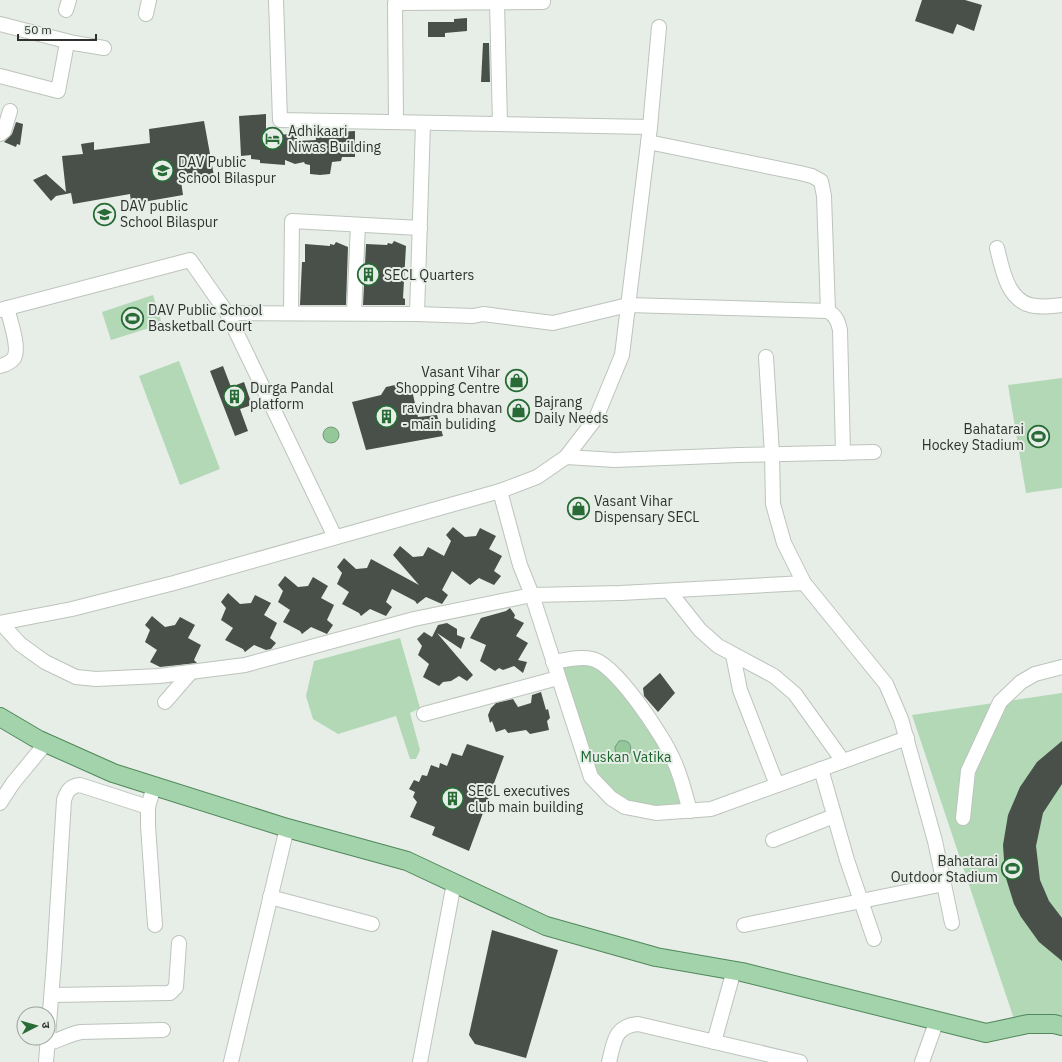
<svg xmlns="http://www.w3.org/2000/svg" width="1062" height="1062" font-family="'IBM Plex Sans','Noto Sans Devanagari',sans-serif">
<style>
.green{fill:#b2d8b6}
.water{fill:#94c89a;stroke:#759b7a}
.building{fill:#494f49}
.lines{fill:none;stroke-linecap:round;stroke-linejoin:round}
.minor-casing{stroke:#bcc4bc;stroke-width:16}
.major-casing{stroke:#51875a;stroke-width:20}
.minor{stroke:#fff;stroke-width:14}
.major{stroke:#a2d3aa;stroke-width:18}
.labels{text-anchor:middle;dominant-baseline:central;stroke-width:4;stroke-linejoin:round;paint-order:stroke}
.poi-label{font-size:14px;fill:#2e312e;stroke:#e6eee7;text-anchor:start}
.park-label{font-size:14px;fill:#19652c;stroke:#e6eee7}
</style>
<rect width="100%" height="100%" fill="#e6eee7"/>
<!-- green -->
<g class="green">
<polygon points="153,295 162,324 111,340 102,312"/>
<polygon points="179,361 220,469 180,485 139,376"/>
<polygon points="1062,378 1062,488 1026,493 1008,385"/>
<polygon points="400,638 420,708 410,713 420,750 416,759 410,759 396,716 338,734 313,719 306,696 314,661"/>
<polygon points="593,659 651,719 688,809 625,807 599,787 553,662"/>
<polygon points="1062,693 1062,1024 1016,1025 912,715"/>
</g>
<!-- water -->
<g class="water">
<circle cx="331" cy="435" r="8"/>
<path d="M619 741C633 739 632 749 628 758 621 756 615 757 615 747Z"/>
</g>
<!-- building -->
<g class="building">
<polygon points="922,0 965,0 982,5 974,31 957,24 953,34 915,21"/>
<polygon points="467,18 467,31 445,33 445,37 428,37 428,22 454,22 454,19"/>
<polygon points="483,43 489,43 490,82 481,82"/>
<polygon points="266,114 266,135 297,134 297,141 316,140 315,133 355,131 355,157 342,157 341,161 332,162 330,174 320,175 310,174 310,165 305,164 304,162 295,164 285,160 285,165 260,163 260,160 251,159 251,155 241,156 239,116"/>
<polygon points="204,121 214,176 181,181 183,195 143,202 144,209 132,209 130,194 73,204 71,193 56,196 51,201 33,180 46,174 66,192 62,156 83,154 81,144 94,142 94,150 150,143 149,129"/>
<polygon points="16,122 23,124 20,145 17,144 16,147 4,142 12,134"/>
<polygon points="394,241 406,246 403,298 405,299 405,305 363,305 366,244 387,245 388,243 392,244"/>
<polygon points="336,242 348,247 346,305 300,305 302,262 305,262 305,244 330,246 330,244 334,245"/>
<polygon points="223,366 231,387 244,382 252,405 240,409 248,431 235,436 210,371"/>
<polygon points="404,383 412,390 418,417 437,415 443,436 366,450 352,402 381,395 386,387"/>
<polygon points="453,527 465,537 476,536 480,528 496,536 489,549 502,556 494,571 501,576 494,585 479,578 470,585 452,571 442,590 448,595 442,604 426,597 417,604 415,601 392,589 386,602 392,607 386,616 370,609 361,616 359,613 342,604 349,592 337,584 342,573 337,567 344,558 356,569 367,568 371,559 419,585 393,555 400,546 413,557 423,556 428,547 444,556 451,541 446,535"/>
<polygon points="285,576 298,587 308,586 313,577 328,586 321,598 334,605 327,620 333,625 327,634 311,627 302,634 300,631 283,622 290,610 278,602 283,591 278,585"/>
<polygon points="228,593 240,604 251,603 255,595 271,603 264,615 277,623 270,638 276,643 271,649 266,650 254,645 245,652 243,649 225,640 233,628 221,620 226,608 221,602"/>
<polygon points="510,608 515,615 514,618 524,623 516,636 528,643 518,660 527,662 523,673 514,666 503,670 499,668 495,671 480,661 486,645 470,638 481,618 506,611"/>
<polygon points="152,616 165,627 175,625 180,617 195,625 188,638 201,645 194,660 197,663 160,667 150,662 157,650 145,642 150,630 145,625"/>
<polygon points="447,623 457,629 457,635 465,638 461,649 437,633 473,675 467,681 459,676 451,681 443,682 439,686 423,677 429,664 418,655 422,646 417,639 424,632 432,637 438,625"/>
<polygon points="660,673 675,693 658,712 644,696 643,688"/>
<polygon points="541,692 546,710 548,709 550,718 547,721 549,730 530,734 526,730 508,733 505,729 496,732 492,721 490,723 488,715 491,708 496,703 513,699 518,707 531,703 532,695"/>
<polygon points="1062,741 1062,784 1043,813 1036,846 1040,880 1049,901 1062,918 1062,961 1039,942 1021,917 1014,904 1005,875 1003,845 1008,815 1020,787 1037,762"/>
<polygon points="467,744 504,756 469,851 432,835 435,827 410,817 417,802 413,797 415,792 409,789 414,780 419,782 422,775 427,776 431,765 439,768 440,763 447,766 452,753 462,756"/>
<polygon points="492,930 558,950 526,1058 475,1044 469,1035"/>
</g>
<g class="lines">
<defs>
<g id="minor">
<polyline points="276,0 280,120 650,127"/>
<polyline points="497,3 500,124"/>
<polyline points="66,10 69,0"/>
<polyline points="146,14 149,0"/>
<polyline points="0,24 74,43 104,48"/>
<polyline points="0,76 58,91 67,43 74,43"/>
<polyline points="396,122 395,3 543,2 543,0"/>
<polyline points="0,134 4,131 10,111"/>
<polyline points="648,142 800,173 812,176 821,181 824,196 828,311"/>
<path d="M997 248C1002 268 1007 299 1030 305 1040 308 1052 306 1062 305"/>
<polyline points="0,310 190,260 227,313 335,537"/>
<polyline points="227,313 417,314 423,123"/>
<polyline points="291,313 292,221 420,228"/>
<polyline points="354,313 358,225"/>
<path d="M417 314 473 316 483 314 553 323 628 305 828 311C836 316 838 321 840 330L843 453"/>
<polyline points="766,357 772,454 773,504 784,543 804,583 886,684 901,719 935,841 952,923"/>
<path d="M0 366C4 365 11 362 14 358 20 348 10 320 7 308"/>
<polyline points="566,457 615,460 739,455 874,452"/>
<polyline points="500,491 520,565 532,595 591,777 611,798 625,807 656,813 711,809 907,738"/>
<polyline points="669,591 700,630 718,646 774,676 795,694 843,761"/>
<polyline points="0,623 72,609 174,583 500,491 537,477 566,457 596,418 622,355 650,127 659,27"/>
<polyline points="1,623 20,644 45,662 76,677 96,679 159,676 245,665 414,619 532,595 621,593 804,583"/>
<polyline points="733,655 740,690 777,785"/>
<path d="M553 662C565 660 580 656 592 659 615 663 664 737 673 759 681 775 685 794 690 811"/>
<polyline points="165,702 191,672"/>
<polyline points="424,714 558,678"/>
<polyline points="821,769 847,860 874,939"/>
<polyline points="154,786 148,807 148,826 155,925"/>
<polyline points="0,803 13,783 46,743"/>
<polyline points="963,818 968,771 1000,702 1021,682 1035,674 1062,667"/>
<polyline points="773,840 834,816"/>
<polyline points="270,897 372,924"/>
<polyline points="744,925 944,884"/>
<polyline points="52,995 170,993 176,987 179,943"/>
<polyline points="714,1042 734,970"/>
<path d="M48 1043C61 1040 69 1034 81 1032L163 1030"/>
<path d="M46 1062 54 961 64 800C67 791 70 786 80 785L148 807"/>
<polyline points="231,1062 287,828"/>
<polyline points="420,1062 454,883"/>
<path d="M609 1062C614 1043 614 1026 638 1024L800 1062"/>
<polyline points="922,1062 937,1020"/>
</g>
<polyline id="major" points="0,717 39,740 113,773 287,828 407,861 546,926 656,957 742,972 986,1033 1028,1024 1054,1024 1062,1026"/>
</defs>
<!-- minor casing -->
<use href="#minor" class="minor-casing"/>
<!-- major casing -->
<use href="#major" class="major-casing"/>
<!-- minor -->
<use href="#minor" class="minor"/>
<!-- major -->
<use href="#major" class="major"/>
</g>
<!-- icons -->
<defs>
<symbol id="hotel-ring" viewBox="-11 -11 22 22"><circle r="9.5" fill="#e6eee7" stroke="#286b36" stroke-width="1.5"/><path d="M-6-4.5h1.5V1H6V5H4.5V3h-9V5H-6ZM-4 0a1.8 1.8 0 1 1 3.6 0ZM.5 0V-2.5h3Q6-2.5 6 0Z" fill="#286b36"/></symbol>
<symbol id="school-ring" viewBox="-11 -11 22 22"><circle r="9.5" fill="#e6eee7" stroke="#286b36" stroke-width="1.5"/><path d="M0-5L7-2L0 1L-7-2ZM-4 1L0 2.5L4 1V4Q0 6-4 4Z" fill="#286b36"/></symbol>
<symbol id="building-ring" viewBox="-11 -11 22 22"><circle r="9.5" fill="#e6eee7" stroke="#286b36" stroke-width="1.5"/><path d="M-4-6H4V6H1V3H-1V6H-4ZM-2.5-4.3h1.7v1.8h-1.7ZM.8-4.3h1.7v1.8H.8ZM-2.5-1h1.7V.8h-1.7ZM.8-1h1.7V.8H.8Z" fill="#286b36"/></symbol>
<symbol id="stadium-ring" viewBox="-11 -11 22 22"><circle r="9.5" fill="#e6eee7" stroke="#286b36" stroke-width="1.5"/><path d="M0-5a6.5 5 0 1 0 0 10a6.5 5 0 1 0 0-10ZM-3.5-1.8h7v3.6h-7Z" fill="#286b36"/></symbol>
<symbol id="shop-ring" viewBox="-11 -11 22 22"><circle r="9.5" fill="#e6eee7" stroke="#286b36" stroke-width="1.5"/><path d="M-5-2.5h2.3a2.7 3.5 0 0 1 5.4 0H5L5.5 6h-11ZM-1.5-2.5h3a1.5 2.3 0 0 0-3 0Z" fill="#286b36"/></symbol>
</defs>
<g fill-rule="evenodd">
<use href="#hotel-ring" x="260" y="126" width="25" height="25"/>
<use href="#school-ring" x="150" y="158" width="25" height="25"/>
<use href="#school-ring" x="92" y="202" width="25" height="25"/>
<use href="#building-ring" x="356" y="262" width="25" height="25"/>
<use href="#stadium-ring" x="120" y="306" width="25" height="25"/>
<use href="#shop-ring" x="504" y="368" width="25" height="25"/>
<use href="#building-ring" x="222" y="384" width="25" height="25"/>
<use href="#shop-ring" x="506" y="398" width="25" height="25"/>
<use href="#building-ring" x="374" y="404" width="25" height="25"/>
<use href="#stadium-ring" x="1026" y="424" width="25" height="25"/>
<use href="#shop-ring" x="566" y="496" width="25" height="25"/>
<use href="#building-ring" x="440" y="786" width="25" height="25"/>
<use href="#stadium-ring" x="1000" y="856" width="25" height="25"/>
</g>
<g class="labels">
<!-- poi labels -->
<g class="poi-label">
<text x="288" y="131">Adhikaari<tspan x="288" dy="16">Niwas Building</tspan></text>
<text x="178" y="162">DAV Public<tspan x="178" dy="16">School Bilaspur</tspan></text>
<text x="120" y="206">DAV public<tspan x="120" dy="16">School Bilaspur</tspan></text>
<text x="384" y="275">SECL Quarters</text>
<text x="148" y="310">DAV Public School<tspan x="148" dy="16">Basketball Court</tspan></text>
<text x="500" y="372" text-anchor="end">Vasant Vihar<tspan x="500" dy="16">Shopping Centre</tspan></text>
<text x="250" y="388">Durga Pandal<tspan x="250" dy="16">platform</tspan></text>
<text x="534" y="402">Bajrang<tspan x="534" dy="16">Daily Needs</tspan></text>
<text x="402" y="408">ravindra bhavan<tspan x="402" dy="16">- main buliding</tspan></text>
<text x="1024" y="429" text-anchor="end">Bahatarai<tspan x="1024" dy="16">Hockey Stadium</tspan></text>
<text x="594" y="501">Vasant Vihar<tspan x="594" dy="16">Dispensary SECL</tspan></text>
<text x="468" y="791">SECL executives<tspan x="468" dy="16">club main building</tspan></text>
<text x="998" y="861" text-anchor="end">Bahatarai<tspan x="998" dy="16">Outdoor Stadium</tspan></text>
</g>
<!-- park labels -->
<g class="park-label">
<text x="626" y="757">Muskan Vatika</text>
</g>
</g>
<!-- north arrow -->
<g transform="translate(36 1026) rotate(84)"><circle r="19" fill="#e6eee7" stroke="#9ca29d"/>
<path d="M0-3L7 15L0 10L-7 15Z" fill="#286b36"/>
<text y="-6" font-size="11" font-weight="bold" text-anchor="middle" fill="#2e312e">उ</text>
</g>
<!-- scale -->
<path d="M18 34v6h78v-6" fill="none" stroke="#2e312e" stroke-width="2"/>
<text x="24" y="34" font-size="12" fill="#2e312e" stroke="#e6eee7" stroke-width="3" paint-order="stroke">50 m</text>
</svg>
